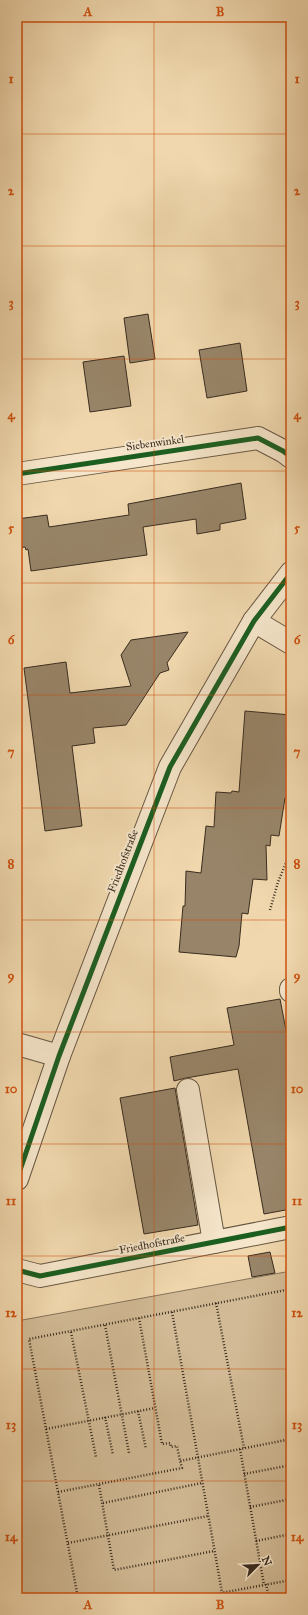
<svg xmlns="http://www.w3.org/2000/svg" width="308" height="1615" font-family="'IM FELL Great Primer',serif">
<style>
.green{fill:#d1ba95;stroke:#85735a}
.building{fill:#988569;stroke:#392c1f}
.lines{fill:none;stroke-linecap:round;stroke-linejoin:round}
.minor-casing{stroke:#675742;stroke-width:24}
.path{stroke:#392c1f;stroke-width:2.5;stroke-dasharray:1 2;stroke-linecap:butt}
.minor{stroke:#f5e5ca;stroke-width:22}
.cycleway-casing{stroke:#f5e5ca;stroke-width:8}
.cycleway{stroke:#1b5e20;stroke-width:5}
.grid{fill:none;stroke:#ce520f;stroke-width:1;stroke-opacity:0.55}
.labels{text-anchor:middle;dominant-baseline:central;stroke-width:4;stroke-linejoin:round;paint-order:stroke}
.street-label{font-size:11px;fill:#392c1f;stroke:#f5e5ca}
.neatline{fill:none;stroke:#ce520f;stroke-width:1.5}
.grid-label{font-size:13px;text-anchor:middle;font-weight:bold;fill:#ce520f}
</style>
<rect width="100%" height="100%" fill="#f0d7ad"/>
<filter id="stains"><feTurbulence type="fractalNoise" baseFrequency=".005" numOctaves="4"/><feColorMatrix values="0 0 0 0 .2 0 0 0 0 .09 0 0 0 0 .02 0 0 0 .5 -.17"/></filter>
<radialGradient id="worn" r=".72"><stop offset=".6" stop-color="#630" stop-opacity="0"/><stop offset="1" stop-color="#630" stop-opacity=".3"/></radialGradient>
<!-- green -->
<polygon class="green" points="291,1271 291,1598 17,1598 17,1321"/>
<!-- building -->
<g class="building">
<polygon points="148,314 155,359 130,363 124,318"/>
<polygon points="240,343 247,391 207,398 199,350"/>
<polygon points="124,356 131,406 90,412 83,362"/>
<polygon points="241,483 246,519 220,524 220,530 197,534 196,519 143,527 147,555 31,571 28,549 26,550 25,547 17,548 17,519 47,515 49,527 129,515 128,504"/>
<polygon points="188,632 167,663 169,670 160,673 126,725 93,728 95,743 72,746 82,826 45,831 24,668 66,662 70,693 131,686 121,655 131,640"/>
<polygon points="245,711 291,715 291,799 285,798 279,836 271,835 270,846 266,845 267,880 253,879 248,914 242,913 239,946 236,957 179,952 183,906 185,906 186,871 201,873 206,826 214,827 216,792 231,793 232,791 239,792"/>
<polygon points="280,999 291,1056 291,1209 264,1214 238,1069 186,1078 174,1081 170,1057 234,1045 227,1008"/>
<polygon points="175,1088 198,1225 144,1234 120,1098"/>
<polygon points="270,1252 275,1273 252,1277 248,1256"/>
</g>
<g class="lines">
<defs>
<g id="minor">
<polyline points="17,474 258,438 283,451 291,457"/>
<polyline points="254,621 291,643"/>
<polyline points="291,989 291,991"/>
<polyline points="17,1044 59,1056"/>
<polyline points="188,1090 214,1242"/>
<polyline points="17,1179 59,1056 170,767 254,621 291,573"/>
<polyline points="17,1270 40,1276 291,1227"/>
</g>
</defs>
<!-- minor casing -->
<use href="#minor" class="minor-casing"/>
<!-- path -->
<g class="path">
<polyline points="270,910 278,882 291,851"/>
<polyline points="288,1289 291,1305"/>
<polyline points="216,1303 244,1448"/>
<polyline points="172,1312 223,1598"/>
<polyline points="139,1318 162,1444 170,1443 171,1447 177,1446 180,1461 291,1439"/>
<polyline points="105,1325 129,1453"/>
<polyline points="71,1332 96,1457"/>
<polyline points="138,1411 146,1449"/>
<polyline points="105,1417 113,1455"/>
<polyline points="46,1429 155,1408"/>
<polyline points="240,1449 264,1585"/>
<polyline points="244,1474 291,1465"/>
<polyline points="99,1485 114,1570 214,1551"/>
<polyline points="58,1492 182,1468 180,1461"/>
<polyline points="103,1503 202,1483"/>
<polyline points="250,1507 291,1499"/>
<polyline points="256,1541 291,1534"/>
<polyline points="68,1543 208,1516"/>
<polyline points="266,1584 269,1598"/>
<polyline points="17,1590 26,1598"/>
<polyline points="78,1598 29,1339 291,1289"/>
<polyline points="194,1598 291,1580"/>
</g>
<!-- minor -->
<use href="#minor" class="minor"/>
<defs>
<g id="cycleway">
<polyline points="17,474 258,438 283,451 291,457"/>
<polyline points="17,1179 59,1056 170,767 254,621 291,573"/>
<polyline points="17,1270 40,1276 291,1227"/>
</g>
</defs>
<!-- cycleway casing -->
<use href="#cycleway" class="cycleway-casing"/>
<!-- cycleway -->
<use href="#cycleway" class="cycleway"/>
</g>
<!-- grid -->
<path class="grid" d="M154 17V1598M17 134H291M17 246H291M17 359H291M17 471H291M17 583H291M17 695H291M17 808H291M17 920H291M17 1032H291M17 1144H291M17 1256H291M17 1369H291M17 1481H291"/>
<g class="labels">
<!-- street labels -->
<g class="street-label">
<text transform="translate(155 443) rotate(-8)">Siebenwinkel</text>
<text transform="translate(123 861) rotate(-69)">Friedhofstraße</text>
<text transform="translate(152 1244) rotate(-11)">Friedhofstraße</text>
</g>
</g>
<!-- margin -->
<rect width="308" height="1615" fill="none" stroke="#f0d7ad" stroke-width="44"/>
<!-- north arrow -->
<g transform="translate(258 1565) rotate(66)" stroke="#f5e5ca" stroke-width="3" paint-order="stroke">
<path d="M0-3L7 15L0 10L-7 15Z" fill="#392c1f"/>
<text y="-6" font-size="11" font-weight="bold" text-anchor="middle" fill="#392c1f">N</text>
</g>
<rect x="22" y="22" width="264" height="1571" class="neatline"/>
<g class="grid-label">
<text x="88" y="16">A</text>
<text x="220" y="16">B</text>
<text x="11" y="83">1</text>
<text x="297" y="83">1</text>
<text x="11" y="195">2</text>
<text x="297" y="195">2</text>
<text x="11" y="307">3</text>
<text x="297" y="307">3</text>
<text x="11" y="419">4</text>
<text x="297" y="419">4</text>
<text x="11" y="532">5</text>
<text x="297" y="532">5</text>
<text x="11" y="644">6</text>
<text x="297" y="644">6</text>
<text x="11" y="756">7</text>
<text x="297" y="756">7</text>
<text x="11" y="868">8</text>
<text x="297" y="868">8</text>
<text x="11" y="980">9</text>
<text x="297" y="980">9</text>
<text x="11" y="1093">10</text>
<text x="297" y="1093">10</text>
<text x="11" y="1205">11</text>
<text x="297" y="1205">11</text>
<text x="11" y="1317">12</text>
<text x="297" y="1317">12</text>
<text x="11" y="1429">13</text>
<text x="297" y="1429">13</text>
<text x="11" y="1541">14</text>
<text x="297" y="1541">14</text>
<text x="88" y="1609">A</text>
<text x="220" y="1609">B</text>
</g>
<rect width="100%" height="100%" filter="url(#stains)"/>
<rect width="100%" height="100%" fill="url(#worn)"/>
</svg>
